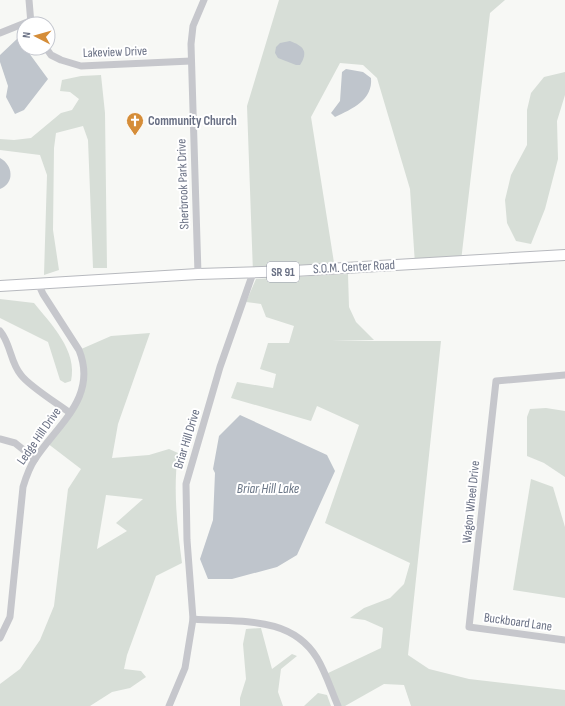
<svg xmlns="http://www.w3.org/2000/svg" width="565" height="706" font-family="'Sofia Sans Condensed',sans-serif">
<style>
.green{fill:#d7ded7;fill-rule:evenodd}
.water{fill:#bfc5cc}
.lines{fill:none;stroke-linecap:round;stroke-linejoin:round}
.primary-casing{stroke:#b7b9be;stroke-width:12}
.street{stroke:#c6c7cc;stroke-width:7}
.primary{stroke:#fff;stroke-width:10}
.labels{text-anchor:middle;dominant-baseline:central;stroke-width:4;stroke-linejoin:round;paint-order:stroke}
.shield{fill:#fff;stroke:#969ba9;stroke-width:1}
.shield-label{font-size:12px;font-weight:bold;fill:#697084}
.street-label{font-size:13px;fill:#697084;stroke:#fff}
.poi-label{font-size:13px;font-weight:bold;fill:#697084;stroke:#fff;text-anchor:start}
.water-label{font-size:14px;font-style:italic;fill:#6a7686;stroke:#fff}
</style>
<rect width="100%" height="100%" fill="#f7f8f5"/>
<!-- green -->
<g class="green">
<polygon points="279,0 505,0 490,13 461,261 415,264 410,189 377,78 363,65 340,63 311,117 335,269 253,273 247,106"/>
<polygon points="565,72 565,95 557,121 558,159 545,209 531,244 516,241 507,223 505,200 511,175 527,145 527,110 531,93 544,77"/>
<polygon points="101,75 105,113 107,268 93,268 88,140 83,126 56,133 54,148 53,230 59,270 44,275 47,175 40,155 0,150 0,139 14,140 31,138 61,113 72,110 79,99 70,92 60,91 62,80 81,76"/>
<polygon points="348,274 349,307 356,322 374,340 332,341 441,341 408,655 429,669 469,679 565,690 565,706 411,706 404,685 384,684 345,706 338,706 326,674 381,648 383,628 365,620 350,618 364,608 390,598 404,584 410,563 325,523 359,425 317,406 311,421 231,398 237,382 273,388 276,374 260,369 268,343 289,343 294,326 266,317 261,304 246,302 256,279"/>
<path d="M0 299 34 303C51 324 78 351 71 381L65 383 60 380 48 342 0 318Z"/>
<path d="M150 333 118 424 112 458 149 455 169 449 178 453C173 489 177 526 182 563L156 576 127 655 124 669 141 671 146 677 130 688 112 692 90 706H0V684L20 669 40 640 54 606 68 489 81 469 47 443 70 413 84 382 79 350 111 336ZM106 495 143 499 116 523 127 531 97 549Z"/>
<polygon points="546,408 565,411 565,477 544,463 527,456 527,417 530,409"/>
<polygon points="531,479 553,487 565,527 565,598 513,590"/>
<polygon points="261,628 272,669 292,654 297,656 281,669 278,692 283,706 240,706 240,698 246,679 243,644 246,629"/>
<polygon points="318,693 327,695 331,706 304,706"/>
</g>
<!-- water -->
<g class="water">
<polygon points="18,38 48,79 24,110 15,114 6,97 8,86 0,62 0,55"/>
<path d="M290 41C303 46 309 51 300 65H296L278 58 275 53 276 47 280 43Z"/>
<path d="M346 69 363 72 371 78C373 100 352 109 335 117L331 113 340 101 342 72Z"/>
<path d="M0 158C13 165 15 183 0 189Z"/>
<polygon points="240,415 327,455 335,471 297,555 277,567 232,579 208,579 200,559 213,520 215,473 213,469 219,436"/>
</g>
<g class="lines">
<defs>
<polyline id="primary" points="0,286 198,274 294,271 565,255"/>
</defs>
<!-- primary casing -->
<use href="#primary" class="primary-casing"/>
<!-- street -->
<g class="street">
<polyline points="29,0 31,24"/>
<polyline points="0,33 30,21"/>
<polyline points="46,48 51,55 61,60 81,66 191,61"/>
<polyline points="198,274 191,44 193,26 204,0"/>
<path d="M0 331C11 344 10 362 21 375 29 386 58 404 70 413"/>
<polyline points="565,375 496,381 469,627 565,640"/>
<polyline points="0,439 15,443 35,459"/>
<path d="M193 619C237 623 290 614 317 658 326 673 331 690 338 706"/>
<path d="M0 638 10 617 23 487C26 477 29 468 35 459 58 424 98 397 79 350L43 294 38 283"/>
<polyline points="169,706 185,668 193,619 187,540 186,484 220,367 253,273"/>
</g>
<!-- primary -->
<use href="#primary" class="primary"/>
</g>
<!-- icons -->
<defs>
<symbol id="church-pin" viewBox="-11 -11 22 30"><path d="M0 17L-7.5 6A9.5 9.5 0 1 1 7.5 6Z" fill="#d58d38" stroke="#fff"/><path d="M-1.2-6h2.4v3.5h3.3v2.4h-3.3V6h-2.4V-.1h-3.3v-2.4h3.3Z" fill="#fff"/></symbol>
</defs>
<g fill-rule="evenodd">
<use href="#church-pin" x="125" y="111" width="20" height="27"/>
</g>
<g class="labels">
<!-- shield labels -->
<rect class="shield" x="267" y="262" width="32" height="20" rx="3"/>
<g class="shield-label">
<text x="283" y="272">SR 91</text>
</g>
<!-- street labels -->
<g class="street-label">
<text transform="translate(115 52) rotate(-2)">Lakeview Drive</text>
<text transform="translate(183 184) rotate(-92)">Sherbrook Park Drive</text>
<text transform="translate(354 267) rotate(-3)">S.O.M. Center Road</text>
<text transform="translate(39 436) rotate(-55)">Ledge Hill Drive</text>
<text transform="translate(187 439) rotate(-73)">Briar Hill Drive</text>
<text transform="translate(471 502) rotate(-84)">Wagon Wheel Drive</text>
<text transform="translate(518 622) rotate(8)">Buckboard Lane</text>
</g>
<!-- poi labels -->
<g class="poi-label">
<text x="148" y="121">Community Church</text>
</g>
<!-- water labels -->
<g class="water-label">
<text x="268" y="488">Briar Hill Lake</text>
</g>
</g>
<!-- north arrow -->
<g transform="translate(36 36) rotate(276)"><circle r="19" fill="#ffffff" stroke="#c3c6ce"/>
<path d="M0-3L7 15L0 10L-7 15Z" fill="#d58d38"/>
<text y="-6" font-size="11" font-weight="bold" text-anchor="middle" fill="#697084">N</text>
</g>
</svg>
